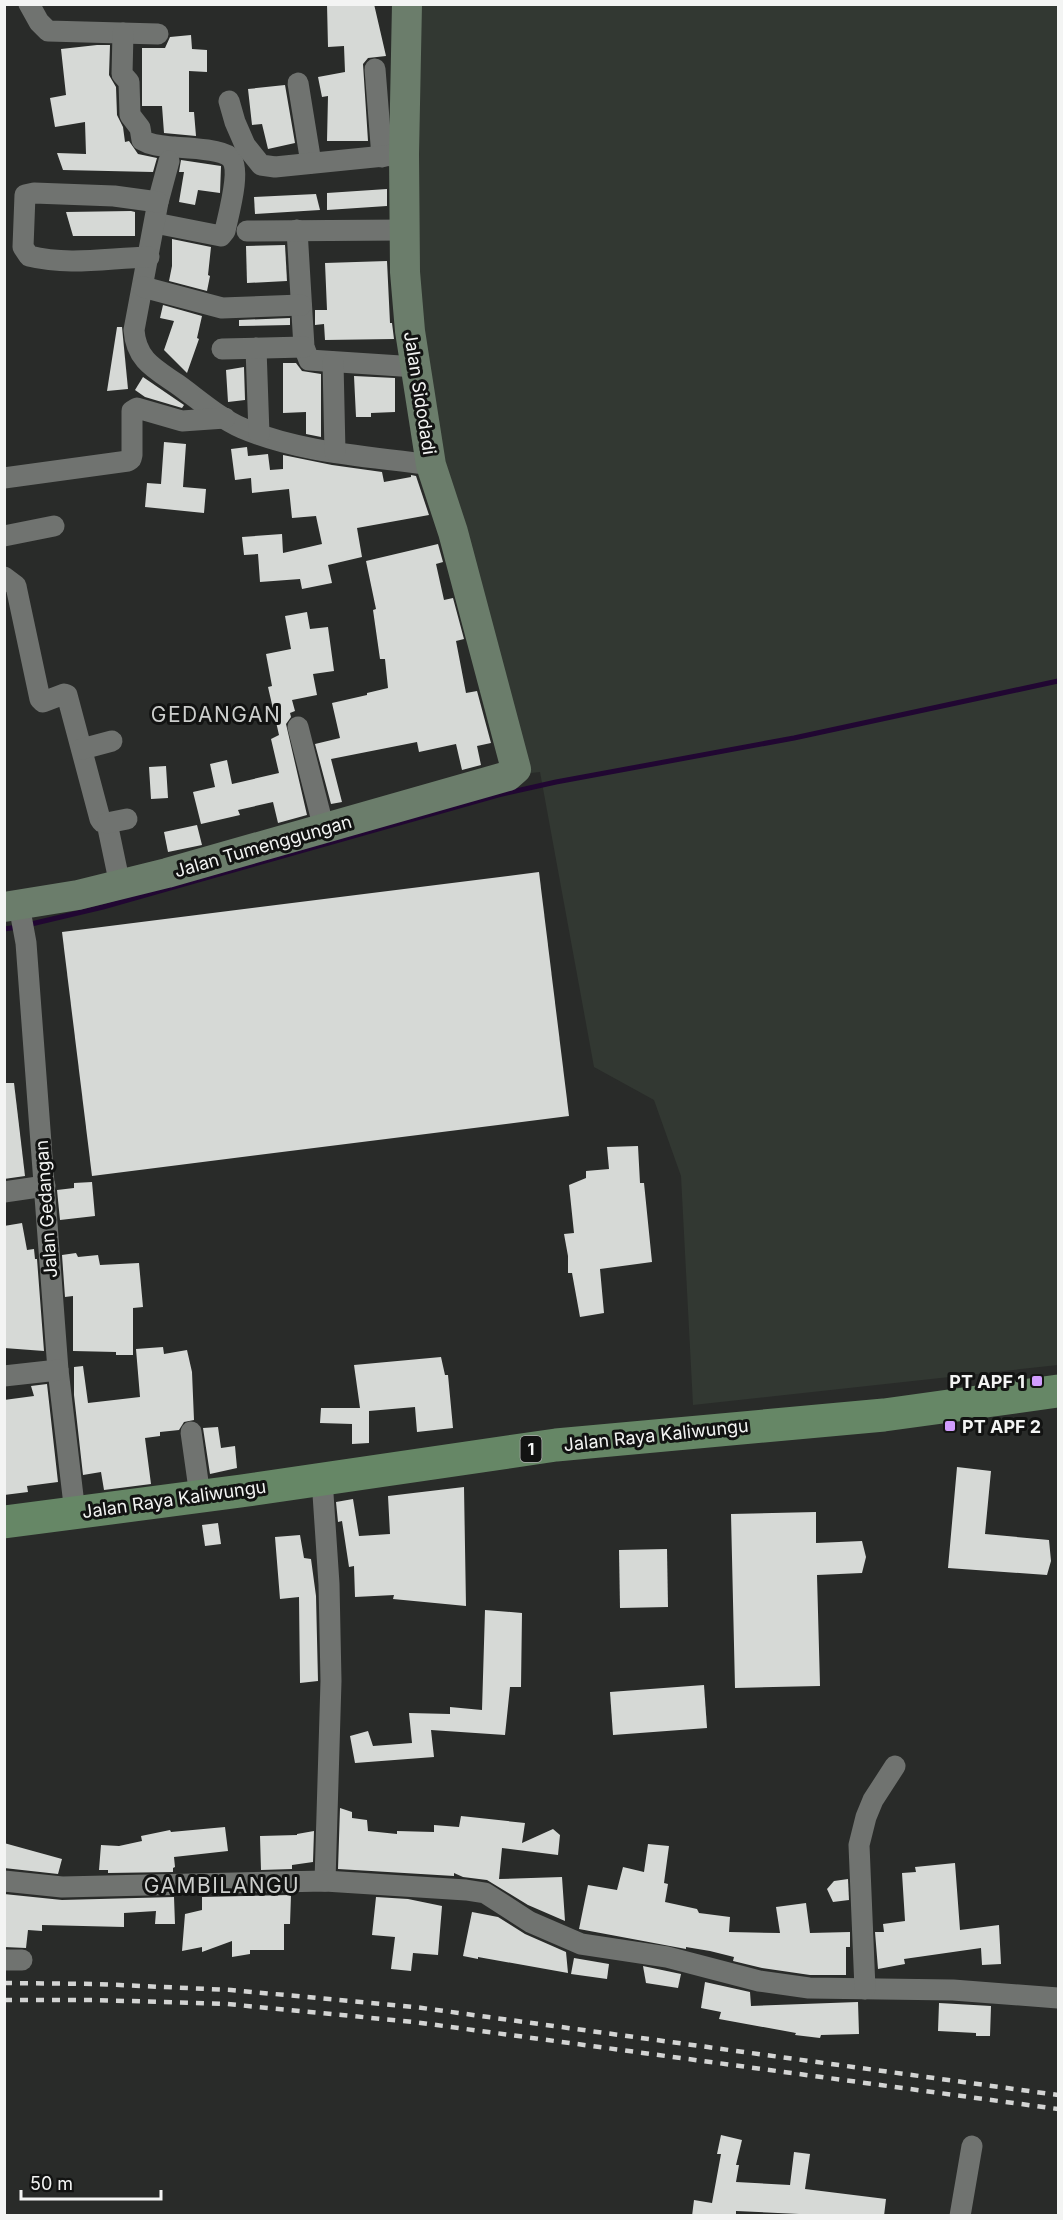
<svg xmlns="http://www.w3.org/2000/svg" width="1063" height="2220" font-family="Inter,sans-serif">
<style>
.built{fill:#323832}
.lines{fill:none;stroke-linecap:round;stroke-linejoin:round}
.stream{stroke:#210732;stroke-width:5}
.building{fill:#d6d9d6}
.street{stroke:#707370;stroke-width:21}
.secondary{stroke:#6b7d6b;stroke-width:30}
.primary{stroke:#668766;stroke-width:33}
.rail{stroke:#d3d4d3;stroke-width:4.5;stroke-dasharray:8 8;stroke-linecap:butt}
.poi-dot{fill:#d19dfe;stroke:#121312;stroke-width:2}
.labels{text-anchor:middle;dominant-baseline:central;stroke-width:6;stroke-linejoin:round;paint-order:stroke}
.shield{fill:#121312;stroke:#b0b0b0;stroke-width:1.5}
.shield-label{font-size:16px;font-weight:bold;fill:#f3f4f3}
.street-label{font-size:18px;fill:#f3f4f3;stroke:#121312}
.poi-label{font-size:18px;font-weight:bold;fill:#f3f4f3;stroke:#121312;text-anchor:end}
.quarter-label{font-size:21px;letter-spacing:1.5px;fill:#cccecc;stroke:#121312}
</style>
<rect width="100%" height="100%" fill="#292b29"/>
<!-- built -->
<polygon class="built" points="412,5 1058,5 1058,1365 693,1405 681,1176 654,1100 594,1067 540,772 512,775 410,299"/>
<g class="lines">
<!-- stream -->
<g class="stream">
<polyline points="27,925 103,907 498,795 556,782 794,738 1058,681"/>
<polyline points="4,929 18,927"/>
</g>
</g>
<!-- building -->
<g class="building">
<polygon points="327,4 374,4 386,56 368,58 363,64 368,141 327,141 328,96 322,97 318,77 345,72 344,46 328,47"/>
<polygon points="191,35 192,49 207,50 207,72 189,71 189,112 194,112 196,136 164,133 162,106 142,106 142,48 165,48 170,37"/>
<polygon points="97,45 110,45 109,75 116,87 117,115 123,127 125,142 129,141 138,154 157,158 153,172 63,170 57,153 86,154 85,122 55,127 50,98 66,95 61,49"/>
<polygon points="285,85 295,143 268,149 262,124 252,125 248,89"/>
<polygon points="181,160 221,166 220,193 198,190 195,205 179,202 184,172 179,172"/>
<polygon points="387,189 387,206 327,210 327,193"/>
<polygon points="316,194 320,210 255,214 254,197"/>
<polygon points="131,211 135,212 135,236 73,236 66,212"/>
<polygon points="172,239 211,247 208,275 210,276 207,291 169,281 172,266"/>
<polygon points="285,245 287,281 247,283 246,246"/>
<polygon points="387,261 390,323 392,323 394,339 325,340 324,324 315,325 315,310 327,310 325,263"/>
<polygon points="163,305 202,316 197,338 199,339 187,373 164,350 174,321 160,318"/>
<polygon points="290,318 290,325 239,326 239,320"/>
<polygon points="117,327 122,327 128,389 107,391"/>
<polygon points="283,363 296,363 302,371 321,374 321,437 306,434 306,412 283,413"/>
<polygon points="244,367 245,400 228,402 226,370"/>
<polygon points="354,376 395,378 395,412 371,413 371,417 356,417"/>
<polygon points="143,377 184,405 182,408 145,397 135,390"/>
<polygon points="164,442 186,444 183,487 206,489 204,513 145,507 147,483 161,484"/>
<polygon points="247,447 248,456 268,454 270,470 283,469 283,455 332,465 382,472 384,482 411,477 411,475 416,476 429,515 357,528 362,557 328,565 332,583 302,589 300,579 260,582 258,554 244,555 242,537 282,534 283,553 322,544 316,516 292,518 289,489 252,493 251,478 235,480 231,449"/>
<polygon points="438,544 443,562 436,564 444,600 453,598 464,639 456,641 466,693 477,691 491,743 477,746 481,765 462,770 456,744 419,752 417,742 331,759 342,802 331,804 315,744 340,738 332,703 367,695 367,693 388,688 385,659 380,659 373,610 376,609 366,561"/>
<polygon points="307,612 310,629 328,627 334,671 313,674 317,695 292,700 295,711 290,713 291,717 286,724 307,815 278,823 273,802 238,810 240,815 201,824 193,792 215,787 210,764 227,760 232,784 279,773 271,739 279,735 268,687 272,686 266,654 291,649 285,616"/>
<polygon points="166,766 168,798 151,799 149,767"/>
<polygon points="197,825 202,845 168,852 164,832"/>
<polygon points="539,872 569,1116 92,1176 62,932"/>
<polygon points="4,1083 14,1083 25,1176 4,1179"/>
<polygon points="638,1146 640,1183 644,1183 652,1262 600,1269 604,1313 580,1317 572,1273 568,1273 568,1256 564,1234 574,1233 569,1185 586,1178 586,1171 609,1169 607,1147"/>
<polygon points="92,1182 95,1216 60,1220 57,1190 74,1188 74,1183"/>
<polygon points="22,1223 27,1250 34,1249 35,1259 37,1259 44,1351 4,1348 4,1226"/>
<polygon points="76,1253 78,1257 98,1255 100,1265 139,1263 143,1307 133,1308 133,1355 116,1355 116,1352 73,1351 73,1296 65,1297 62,1255"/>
<polygon points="163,1347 164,1354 187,1350 192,1372 194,1420 184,1422 179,1430 160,1432 160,1436 145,1438 151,1484 104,1490 101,1472 83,1475 74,1395 74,1367 83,1366 88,1403 140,1397 136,1349"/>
<polygon points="441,1357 445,1375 448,1375 453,1428 417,1432 415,1407 369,1411 369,1443 352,1444 352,1424 320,1423 321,1408 360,1408 354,1365"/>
<polygon points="47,1384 58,1482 27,1486 28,1492 4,1495 4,1400 34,1396 31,1386"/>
<polygon points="218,1427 221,1448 235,1446 237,1468 210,1474 203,1428"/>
<polygon points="957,1467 991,1471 985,1534 1049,1540 1051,1561 1047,1575 948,1568"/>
<polygon points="464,1487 466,1606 393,1599 394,1595 355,1597 354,1566 349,1567 342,1521 338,1522 336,1502 353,1499 359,1536 390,1534 388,1496"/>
<polygon points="816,1512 816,1543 862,1541 866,1557 862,1573 817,1575 820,1686 735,1688 731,1514"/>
<polygon points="218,1523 221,1544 205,1546 202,1525"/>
<polygon points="300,1535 304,1558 311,1559 316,1596 318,1681 300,1683 299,1597 280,1599 275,1537"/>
<polygon points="667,1549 668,1607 620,1608 619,1550"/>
<polygon points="485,1610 522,1613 521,1687 510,1687 505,1735 431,1730 434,1757 355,1763 350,1736 368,1731 373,1746 412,1743 409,1713 450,1714 450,1707 482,1710"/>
<polygon points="704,1685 707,1728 613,1735 610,1692"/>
<polygon points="340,1808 352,1812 352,1818 367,1820 368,1831 397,1834 397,1831 434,1832 434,1825 459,1827 461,1816 525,1823 522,1843 553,1829 560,1835 558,1855 502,1848 499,1879 562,1877 565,1921 528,1905 487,1880 463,1877 454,1873 454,1876 338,1869"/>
<polygon points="225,1827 228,1851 174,1857 175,1867 173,1868 173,1872 108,1873 108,1870 99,1870 101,1845 119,1846 142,1841 141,1836 170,1830 171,1832"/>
<polygon points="314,1831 313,1862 292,1865 292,1869 261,1870 260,1836 297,1835 297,1834"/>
<polygon points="4,1843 62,1859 58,1874 4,1868"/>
<polygon points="648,1844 669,1846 664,1883 668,1884 665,1902 697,1909 699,1913 730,1917 729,1932 780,1933 776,1907 806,1903 810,1933 850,1932 850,1947 846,1947 846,1975 810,1975 762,1968 733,1961 734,1957 710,1951 686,1947 686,1949 579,1929 588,1885 617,1890 623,1867 644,1872"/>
<polygon points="955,1863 960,1930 999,1925 1001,1964 982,1965 981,1948 904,1959 905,1964 878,1969 875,1932 884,1932 883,1924 905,1921 902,1873 916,1872 915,1867"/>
<polygon points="848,1879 849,1900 833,1902 827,1889 834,1881"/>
<polygon points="4,1894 62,1900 174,1897 175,1924 155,1924 156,1911 124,1913 124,1927 42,1925 42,1931 28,1930 26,1948 4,1947"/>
<polygon points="291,1895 290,1924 284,1924 284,1950 250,1950 250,1954 232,1957 232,1941 202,1952 202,1947 182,1951 185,1914 202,1910 202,1897"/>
<polygon points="376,1897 408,1899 442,1906 438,1955 413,1953 411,1971 391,1969 395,1937 372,1935"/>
<polygon points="472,1912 498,1917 525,1934 566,1952 568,1973 478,1957 478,1959 463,1956"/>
<polygon points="574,1958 609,1964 607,1979 571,1974"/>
<polygon points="643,1966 681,1974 678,1988 646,1983"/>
<polygon points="705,1982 750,1992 751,2006 858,2002 859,2034 821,2035 820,2038 795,2035 796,2033 719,2019 721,2012 701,2008"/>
<polygon points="939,2003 991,2006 990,2036 976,2036 976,2033 938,2031"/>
<polygon points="721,2135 742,2140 736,2165 739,2165 736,2182 790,2185 794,2152 810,2154 805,2189 886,2199 884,2216 799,2216 799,2214 736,2211 736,2216 692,2216 694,2200 712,2203 721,2154 717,2154"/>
</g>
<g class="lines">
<!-- street -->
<g class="street">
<polyline points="29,4 39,22 48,31 158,34"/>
<path d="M123 33 122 74 129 82 130 115 140 128 142 140C152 146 163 146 174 147 188 148 220 149 230 157 242 168 228 216 225 231L221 236 155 223"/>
<polyline points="375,69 382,157"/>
<polyline points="298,83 311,163"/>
<polyline points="229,101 235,122 245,145 261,165 275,167 404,154"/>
<path d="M169 161 158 202 134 330C136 360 155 369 177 384 198 399 219 418 242 428 300 453 368 456 431 465"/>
<polyline points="297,230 304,347 309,360 416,367"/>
<polyline points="247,231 406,230"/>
<path d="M149 257C107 258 70 266 29 256L23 247 25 195 34 193 114 196 158 202"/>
<polyline points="143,287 222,308 301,305"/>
<polyline points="256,348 259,434"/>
<polyline points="222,349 304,347"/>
<polyline points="333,362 335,452"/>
<polyline points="4,478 128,461 131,459 132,455 132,411 137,408 182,421 225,418"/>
<polyline points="4,536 54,526"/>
<polyline points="4,577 16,586 17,591 40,699 43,702 64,694 67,695 100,819 102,822 107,823 120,885"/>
<polyline points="298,727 324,829"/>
<polyline points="82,749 112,741"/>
<polyline points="107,823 127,819"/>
<polyline points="19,905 26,943 58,1370 75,1513"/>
<polyline points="4,1192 45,1186"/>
<polyline points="4,1376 58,1370"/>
<polyline points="191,1432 200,1496"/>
<polyline points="322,1479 329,1584 331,1681 325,1881"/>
<polyline points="4,1881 62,1887 325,1881 466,1890 485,1893 530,1922 581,1944 667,1957 759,1981 809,1988 953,1990 1058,1998"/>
<polyline points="4,1960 22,1960"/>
<polyline points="865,1989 859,1845 866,1817 873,1800 895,1766"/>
<polyline points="960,2216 972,2146"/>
</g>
<!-- secondary -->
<polyline class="secondary" points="4,907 78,895 167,873 508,776 516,769 453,532 431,465 410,331 405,272 404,154 407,4"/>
<!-- primary -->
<polyline class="primary" points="4,1522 241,1491 556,1445 884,1415 1058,1391"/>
<!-- rail -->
<g class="rail">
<polyline points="4,1983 97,1984 231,1990 415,2007 1058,2095"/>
<polyline points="4,2000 95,2000 227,2004 414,2022 1058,2109"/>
</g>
</g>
<!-- markers -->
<g class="poi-dot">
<rect x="1031" y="1375" width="12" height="12" rx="3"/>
<rect x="944" y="1420" width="12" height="12" rx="3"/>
</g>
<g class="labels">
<!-- shield labels -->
<rect class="shield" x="520.5" y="1436" width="21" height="26" rx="4.5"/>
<g class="shield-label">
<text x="531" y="1449">1</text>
</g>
<!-- street labels -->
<g class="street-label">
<text transform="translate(420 393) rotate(81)">Jalan Sidodadi</text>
<text transform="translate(263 846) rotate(-16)">Jalan Tumenggungan</text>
<text transform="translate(46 1209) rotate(-94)">Jalan Gedangan</text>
<text transform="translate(656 1435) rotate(-6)">Jalan Raya Kaliwungu</text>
<text transform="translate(174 1499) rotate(-8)">Jalan Raya Kaliwungu</text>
</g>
<!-- poi labels -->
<g class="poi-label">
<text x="1025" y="1381">PT APF 1</text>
<text x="962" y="1426" text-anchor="start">PT APF 2</text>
</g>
<!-- quarter labels -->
<g class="quarter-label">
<text x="216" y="714">GEDANGAN</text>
<text x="222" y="1885">GAMBILANGU</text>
</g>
</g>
<!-- border -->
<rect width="1063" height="2220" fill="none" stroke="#f3f4f3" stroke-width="12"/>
<!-- scale -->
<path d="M21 2190v9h140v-9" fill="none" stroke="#f3f4f3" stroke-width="3"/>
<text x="30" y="2190" font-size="18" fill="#f3f4f3" stroke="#121312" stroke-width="4.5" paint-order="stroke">50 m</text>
</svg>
